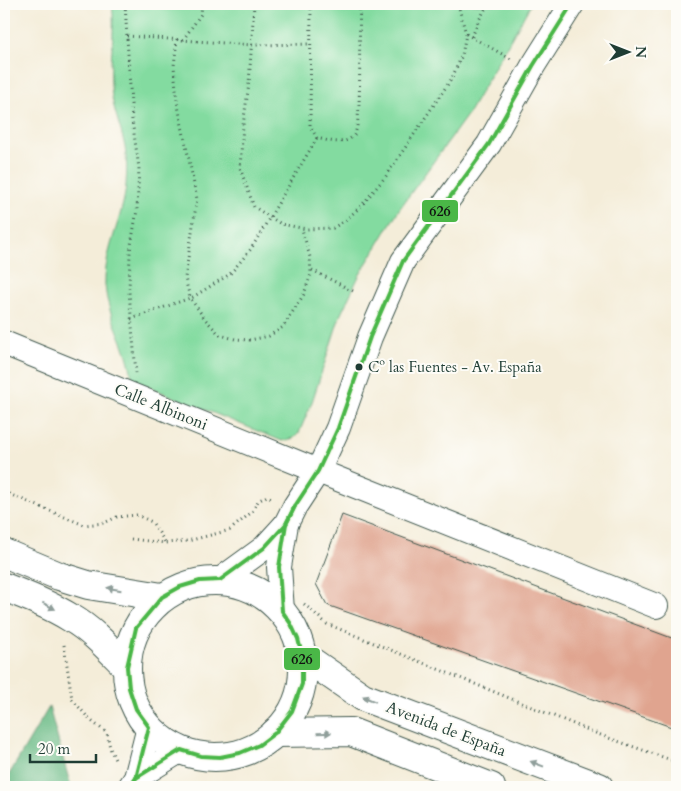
<svg xmlns="http://www.w3.org/2000/svg" width="681" height="791" font-family="Cardo,serif">
<style>
.green{fill:#83dba0;stroke:#518c6a}
.forest{fill:#6abb86;stroke:#447c5d}
.building{fill:#e0a48f}
.lines{fill:none;stroke-linecap:round;stroke-linejoin:round}
.minor-casing{stroke:#3f574d;stroke-width:26}
.major-casing{stroke:#3f574d;stroke-width:30}
.path{stroke:#3f574d;stroke-width:3;stroke-dasharray:1 4;stroke-linecap:butt}
.minor{stroke:#fff;stroke-width:24}
.major{stroke:#fff;stroke-width:28}
.bus-1-casing{stroke:#fdfcf7;stroke-width:8}
.bus-1{stroke:#4ab747;stroke-width:4}
.oneway{fill:#8f9e9a}
.bus-dot{fill:#1f3d34;stroke:#fdfcf7;stroke-width:2}
.labels{text-anchor:middle;dominant-baseline:central;stroke-width:4;stroke-linejoin:round;paint-order:stroke}
.bus-label{font-size:15px;fill:#1f3d34;stroke:#fdfcf7;text-anchor:start}
.street-label{font-size:16px;fill:#1f3d34;stroke:#fdfcf7}
.line-badge{stroke:#fdfcf7;stroke-width:2}
.pale-badge-label{font-size:14px;text-anchor:middle;font-weight:bold;fill:#111}
</style>
<rect width="100%" height="100%" fill="#fdfcf7"/>
<filter id="ink" filterUnits="userSpaceOnUse"><feTurbulence type="fractalNoise" baseFrequency=".02" numOctaves="2"/><feDisplacementMap in="SourceGraphic" scale="10" xChannelSelector="R" yChannelSelector="G"/><feConvolveMatrix kernelMatrix="1 2 1 2 8 2 1 2 1" color-interpolation-filters="sRGB"/></filter>
<filter id="wash" filterUnits="userSpaceOnUse"><feTurbulence type="fractalNoise" baseFrequency=".0096" numOctaves="4" result="noise"/><feDisplacementMap in="SourceGraphic" scale="20" xChannelSelector="R" yChannelSelector="G"/><feGaussianBlur stdDeviation="1.12" result="paint"/><feColorMatrix in="noise" values="0 0 0 0 0 0 0 0 0 0 0 0 0 0 0 0 0 1.4 0 .05"/><feComposite in="paint" operator="in"/></filter>
<g filter="url(#wash)">
<rect width="100%" height="100%" fill="#f4edd9"/>
<!-- green -->
<path class="green" d="M112 4H531L468 114 398 211 359 276 340 316 312 402 299 433 294 438 282 441 132 380C130 347 107 319 105 285 104 250 123 219 126 185 127 172 127 159 125 147 121 127 112 108 111 87 109 59 116 32 112 4Z"/>
<!-- forest -->
<polygon class="forest" points="49,707 71,787 4,787 4,783"/>
<g id="blocks">
<!-- building -->
<polygon class="building" points="342,515 677,640 677,729 327,605 316,584"/>
</g>
</g>
<g filter="url(#ink)">
<use href="#blocks" fill-opacity="0" stroke="#3f574d" stroke-width="1"/>
<g class="lines">
<defs>
<g id="minor">
<polyline points="4,343 318,471 656,606"/>
<polyline points="220,580 264,548 286,524 295,506 318,471 338,428 370,337 403,261 489,144 533,66 572,4"/>
<polyline points="282,611 279,567 286,524"/>
<polyline points="136,778 181,750"/>
<polyline points="130,787 136,778 149,727"/>
</g>
<g id="major">
<polyline points="4,553 59,576 88,585 162,597"/>
<circle cx="215" cy="669" r="88"/>
<path d="M4 587C27 596 50 605 71 618 92 630 110 650 127 667"/>
<polyline points="302,655 363,697 599,787"/>
<polyline points="275,733 351,732 491,787"/>
</g>
</defs>
<!-- minor casing -->
<use href="#minor" class="minor-casing"/>
<!-- major casing -->
<use href="#major" class="major-casing"/>
<!-- path -->
<g class="path">
<polyline points="125,4 132,120 139,168 137,210 130,251 129,292 136,373"/>
<polyline points="254,4 249,84 243,125 240,168 254,207 281,224 306,229 333,228 346,220 362,205 386,176 452,78 462,55 466,34 458,4"/>
<path d="M311 4 310 126 317 138C329 141 345 146 354 135 363 124 358 26 360 4"/>
<polyline points="466,34 511,59"/>
<polyline points="127,36 252,45 311,44"/>
<polyline points="472,37 478,22 488,4"/>
<polyline points="177,39 174,66 177,101 197,199 185,278 190,298 205,319 220,335 235,339 250,340 269,336 283,327 304,294 311,274 310,257 302,229"/>
<polyline points="183,40 201,14 202,4"/>
<polyline points="312,270 353,291"/>
<polyline points="131,319 193,297 230,274 251,249 317,138"/>
<polyline points="4,492 84,525 104,523 117,517 137,515 152,522 165,542"/>
<polyline points="131,539 165,543 188,541 230,530 252,512 258,501 267,496 274,499"/>
<polyline points="304,604 327,624 603,736 677,762"/>
<polyline points="64,645 72,699 90,720 107,733 110,748 116,762"/>
</g>
<!-- minor -->
<use href="#minor" class="minor"/>
<!-- major -->
<use href="#major" class="major"/>
<defs>
<g id="bus-1">
<polyline points="130,787 136,778 181,750 201,756 220,757 240,753 259,745 275,733 292,711 302,684 302,655 298,639 291,624 282,611 279,567 286,524 295,506 318,471 338,428 370,337 403,261 489,144 533,66 572,4"/>
<polyline points="130,787 136,778 149,727 136,709 129,688 127,667 136,628 162,597 180,587 200,581 220,580 264,548 286,524 295,506"/>
</g>
</defs>
<!-- bus-1 casing -->
<use href="#bus-1" class="bus-1-casing"/>
<!-- bus-1 -->
<use href="#bus-1" class="bus-1"/>
</g>
<!-- one-way arrows -->
<defs><path id="oneway-solid" d="M-6-.8H1V-3.2L6.5 0L1 3.2V.8H-6Z" transform="scale(1.25)"/></defs>
<g class="oneway">
<use href="#oneway-solid" transform="translate(114 589) rotate(-170)"/>
<use href="#oneway-solid" transform="translate(49 606) rotate(27)"/>
<use href="#oneway-solid" transform="translate(369 699) rotate(-157)"/>
<use href="#oneway-solid" transform="translate(324 733) rotate(-1)"/>
<use href="#oneway-solid" transform="translate(537 764) rotate(-159)"/>
</g>
</g>
<!-- markers -->
<circle class="bus-dot" cx="359" cy="367" r="4.5"/>
<g class="labels">
<!-- bus labels -->
<g class="bus-label">
<text x="368" y="367">Cº las Fuentes - Av. España</text>
</g>
<!-- street labels -->
<g class="street-label">
<text transform="translate(161 407) rotate(22)">Calle Albinoni</text>
<text transform="translate(446 729) rotate(21)">Avenida de España</text>
</g>
</g>
<g class="line-badge">
<rect x="421" y="199" width="38" height="24" rx="5" fill="#4ab747"/>
<rect x="283" y="647" width="38" height="24" rx="5" fill="#4ab747"/>
</g>
<g class="pale-badge-label">
<text x="440" y="216">626</text>
<text x="302" y="664">626</text>
</g>
<!-- margin -->
<rect width="681" height="791" fill="none" stroke="#fdfcf7" stroke-width="20"/>
<!-- north arrow -->
<g transform="translate(628 52) rotate(90)" stroke="#fdfcf7" stroke-width="4" paint-order="stroke">
<path d="M0-4L9 19L0 12L-9 19Z" fill="#1f3d34"/>
<text y="-8" font-size="14" font-weight="bold" text-anchor="middle" fill="#1f3d34">N</text>
</g>
<!-- scale -->
<path d="M30 754v8h66v-8" fill="none" stroke="#1f3d34" stroke-width="2.5"/>
<text x="38" y="754" font-size="15" fill="#1f3d34" stroke="#fdfcf7" stroke-width="4" paint-order="stroke">20 m</text>
</svg>
